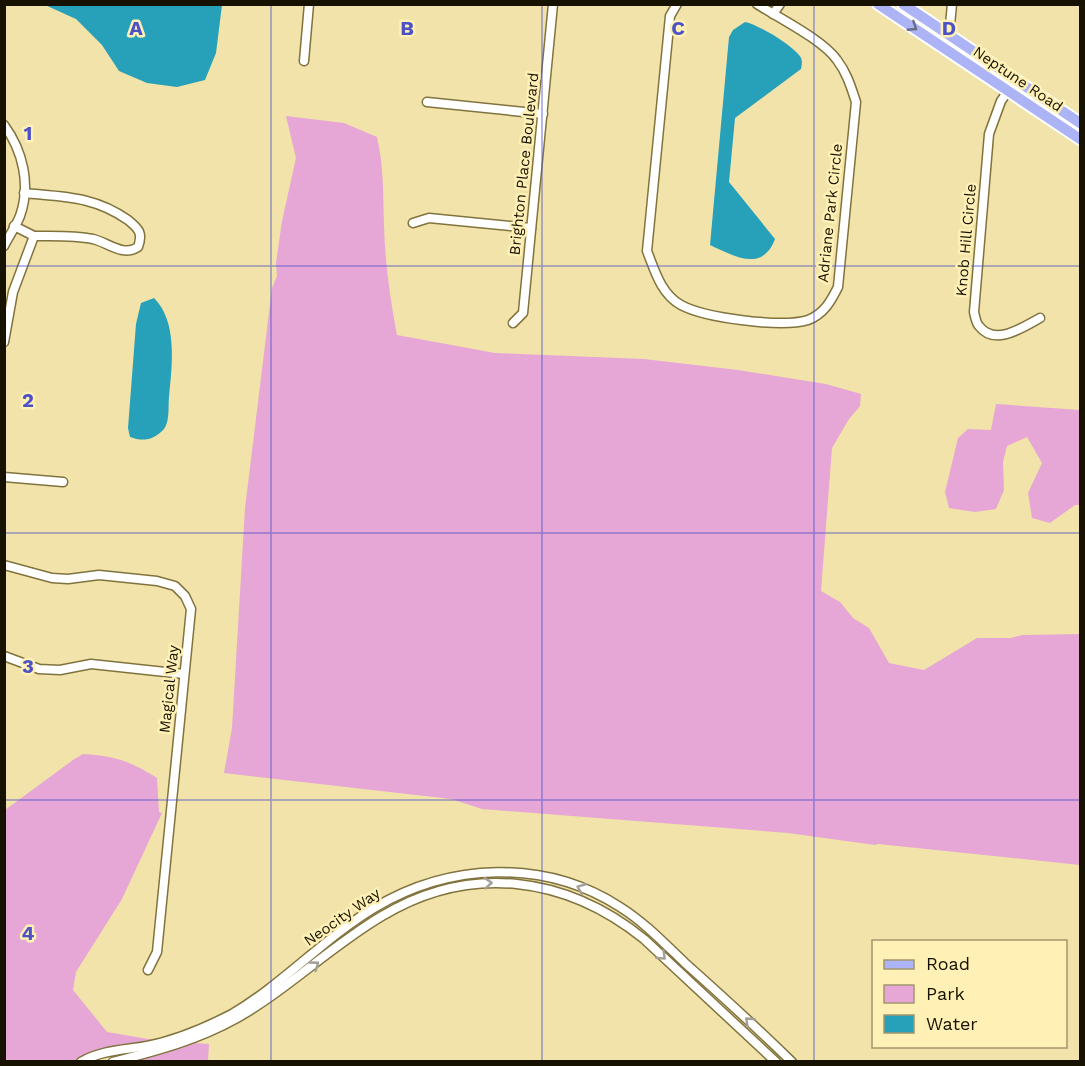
<svg xmlns="http://www.w3.org/2000/svg" width="1085" height="1066" font-family="'Work Sans',sans-serif">
<style>
.green{fill:#e6a7d6}
.water{fill:#27a0ba}
.lines{fill:none;stroke-linecap:round;stroke-linejoin:round}
.minor-casing{stroke:#81733d;stroke-width:11}
.major-casing{stroke:#fff;stroke-width:14}
.minor{stroke:#fff;stroke-width:8}
.major{stroke:#acb4f5;stroke-width:10}
.oneway{stroke:#696b87}
.oneway2{stroke:#a2a099}
.grid{fill:none;stroke:#4c51c7;stroke-width:1.5;stroke-opacity:0.55}
.labels{text-anchor:middle;dominant-baseline:central;stroke-width:5;stroke-linejoin:round;paint-order:stroke}
.street-label{font-size:15px;fill:#171200;stroke:#fff0b6}
.grid-label{font-size:20px;text-anchor:middle;font-weight:bold;fill:#4c51c7;stroke:#fff0b6;stroke-width:5;stroke-linejoin:round;paint-order:stroke}
</style>
<rect width="100%" height="100%" fill="#f1e3a9"/>
<!-- green -->
<g class="green">
<path d="M286 116 344 123 377 137C384 167 383 195 384 225 385 262 390 299 397 335L495 353 644 359 738 370 826 384 861 394 860 406 849 419 832 448 821 591 840 602 853 618 869 628 889 663 924 670 977 638H1011L1022 635 1080 634V865L878 844 875 845 788 833 482 809 451 799 224 773 232 728 245 508 272 288 277 276 276 263 282 221 296 158Z"/>
<polygon points="996,404 1080,410 1080,505 1075,505 1050,523 1032,518 1028,493 1042,463 1027,437 1007,446 1003,462 1004,490 996,509 975,512 949,508 945,492 958,438 968,429 991,430"/>
<path d="M83 754C115 756 130 761 157 778L159 812 162 813 122 899 76 972 73 990 107 1032 154 1040 98 1050 73 1061 5 1062V810L73 760Z"/>
<polygon points="195,1043 209,1044 208,1061 131,1062 171,1051"/>
</g>
<!-- water -->
<g class="water">
<polygon points="45,5 222,5 216,53 205,80 177,87 147,83 119,71 102,45 76,19"/>
<path d="M745 22C759 25 790 44 799 55 803 59 802 64 801 69L735 118 729 182 775 239C762 273 734 256 710 245L729 37 733 30Z"/>
<path d="M154 298C178 322 172 366 169 397 168 406 170 421 164 429 154 440 143 442 130 437L128 428 136 324 141 303Z"/>
</g>
<g class="lines">
<defs>
<g id="minor">
<path d="M677 4 670 16 647 251C655 271 661 294 681 305 705 318 782 328 808 320 824 314 831 301 838 287L856 102C851 87 847 73 837 60 823 40 779 18 757 4"/>
<polyline points="773,14 780,4"/>
<polyline points="942,47 950,25 952,4"/>
<polyline points="304,61 309,4"/>
<path d="M1008 91 1001 101 989 134 974 312C975 316 976 323 979 326 995 347 1023 327 1040 318"/>
<polyline points="427,102 543,114"/>
<path d="M4 125C23 151 31 185 20 216 16 226 9 236 4 246"/>
<path d="M24 193C64 197 94 196 128 220 139 229 143 233 138 247 123 257 109 243 93 239 74 235 53 236 34 236"/>
<polyline points="413,223 429,218 531,228"/>
<polyline points="513,323 523,313 553,4"/>
<polyline points="4,342 13,292 34,236 14,226"/>
<polyline points="4,477 63,482"/>
<polyline points="4,565 52,578 68,579 99,575 157,581 175,586 185,596 191,609 157,952 148,970"/>
<polyline points="4,656 39,669 60,670 91,664 184,674"/>
<path d="M81 1062C101 1050 125 1050 147 1046 177 1040 205 1028 232 1014 283 984 323 939 374 908 449 863 544 858 620 907 644 922 664 943 685 963 721 995 757 1028 792 1062"/>
<path d="M113 1062C156 1051 198 1040 237 1018 288 989 331 946 382 916 470 863 566 876 644 939L776 1062"/>
</g>
<g id="major">
<polyline points="878,4 1080,139"/>
<polyline points="903,4 1080,123"/>
</g>
</defs>
<!-- minor casing -->
<use href="#minor" class="minor-casing"/>
<!-- major casing -->
<use href="#major" class="major-casing"/>
<!-- minor -->
<use href="#minor" class="minor"/>
<!-- major -->
<use href="#major" class="major"/>
</g>
<!-- one-way arrows -->
<defs><path id="oneway-chevron" d="M-2-3.5L2.5 0L-2 3.5" fill="none" stroke-width="1.6" stroke-linecap="round" stroke-linejoin="round" transform="scale(1.5)"/></defs>
<use class="oneway" href="#oneway-chevron" transform="translate(913 27) rotate(33)"/>
<g class="oneway2">
<use href="#oneway-chevron" transform="translate(488 883) rotate(-4)"/>
<use href="#oneway-chevron" transform="translate(581 888) rotate(-158)"/>
<use href="#oneway-chevron" transform="translate(662 956) rotate(44)"/>
<use href="#oneway-chevron" transform="translate(315 965) rotate(-36)"/>
<use href="#oneway-chevron" transform="translate(749 1021) rotate(-137)"/>
</g>
<!-- grid -->
<path class="grid" d="M271 4V1062M542 4V1062M814 4V1062M4 266H1080M4 533H1080M4 800H1080"/>
<g class="labels">
<!-- street labels -->
<g class="street-label">
<text transform="translate(1018 79) rotate(34)">Neptune Road</text>
<text transform="translate(524 164) rotate(-84)">Brighton Place Boulevard</text>
<text transform="translate(830 213) rotate(-84)">Adriane Park Circle</text>
<text transform="translate(966 240) rotate(-85)">Knob Hill Circle</text>
<text transform="translate(169 689) rotate(-84)">Magical Way</text>
<text transform="translate(342 917) rotate(-35)">Neocity Way</text>
</g>
</g>
<g class="grid-label">
<text x="136" y="35">A</text>
<text x="407" y="35">B</text>
<text x="678" y="35">C</text>
<text x="949" y="35">D</text>
<text x="28" y="140">1</text>
<text x="28" y="407">2</text>
<text x="28" y="673">3</text>
<text x="28" y="940">4</text>
</g>
<!-- border -->
<rect width="1085" height="1066" fill="none" stroke="#171200" stroke-width="12"/>
<!-- legend -->
<rect x="872" y="940" width="195" height="108" fill="#fff0b6" stroke="#a2976d" stroke-width="1.5"/>
<rect x="884" y="960" width="30" height="9" fill="#acb4f5" stroke="#a2976d" stroke-width="1.5"/>
<text x="926" y="970" font-size="18" fill="#171200">Road</text>
<rect x="884" y="985" width="30" height="18" fill="#e6a7d6" stroke="#a2976d" stroke-width="1.5"/>
<text x="926" y="1000" font-size="18" fill="#171200">Park</text>
<rect x="884" y="1015" width="30" height="18" fill="#27a0ba" stroke="#a2976d" stroke-width="1.5"/>
<text x="926" y="1030" font-size="18" fill="#171200">Water</text>
</svg>
